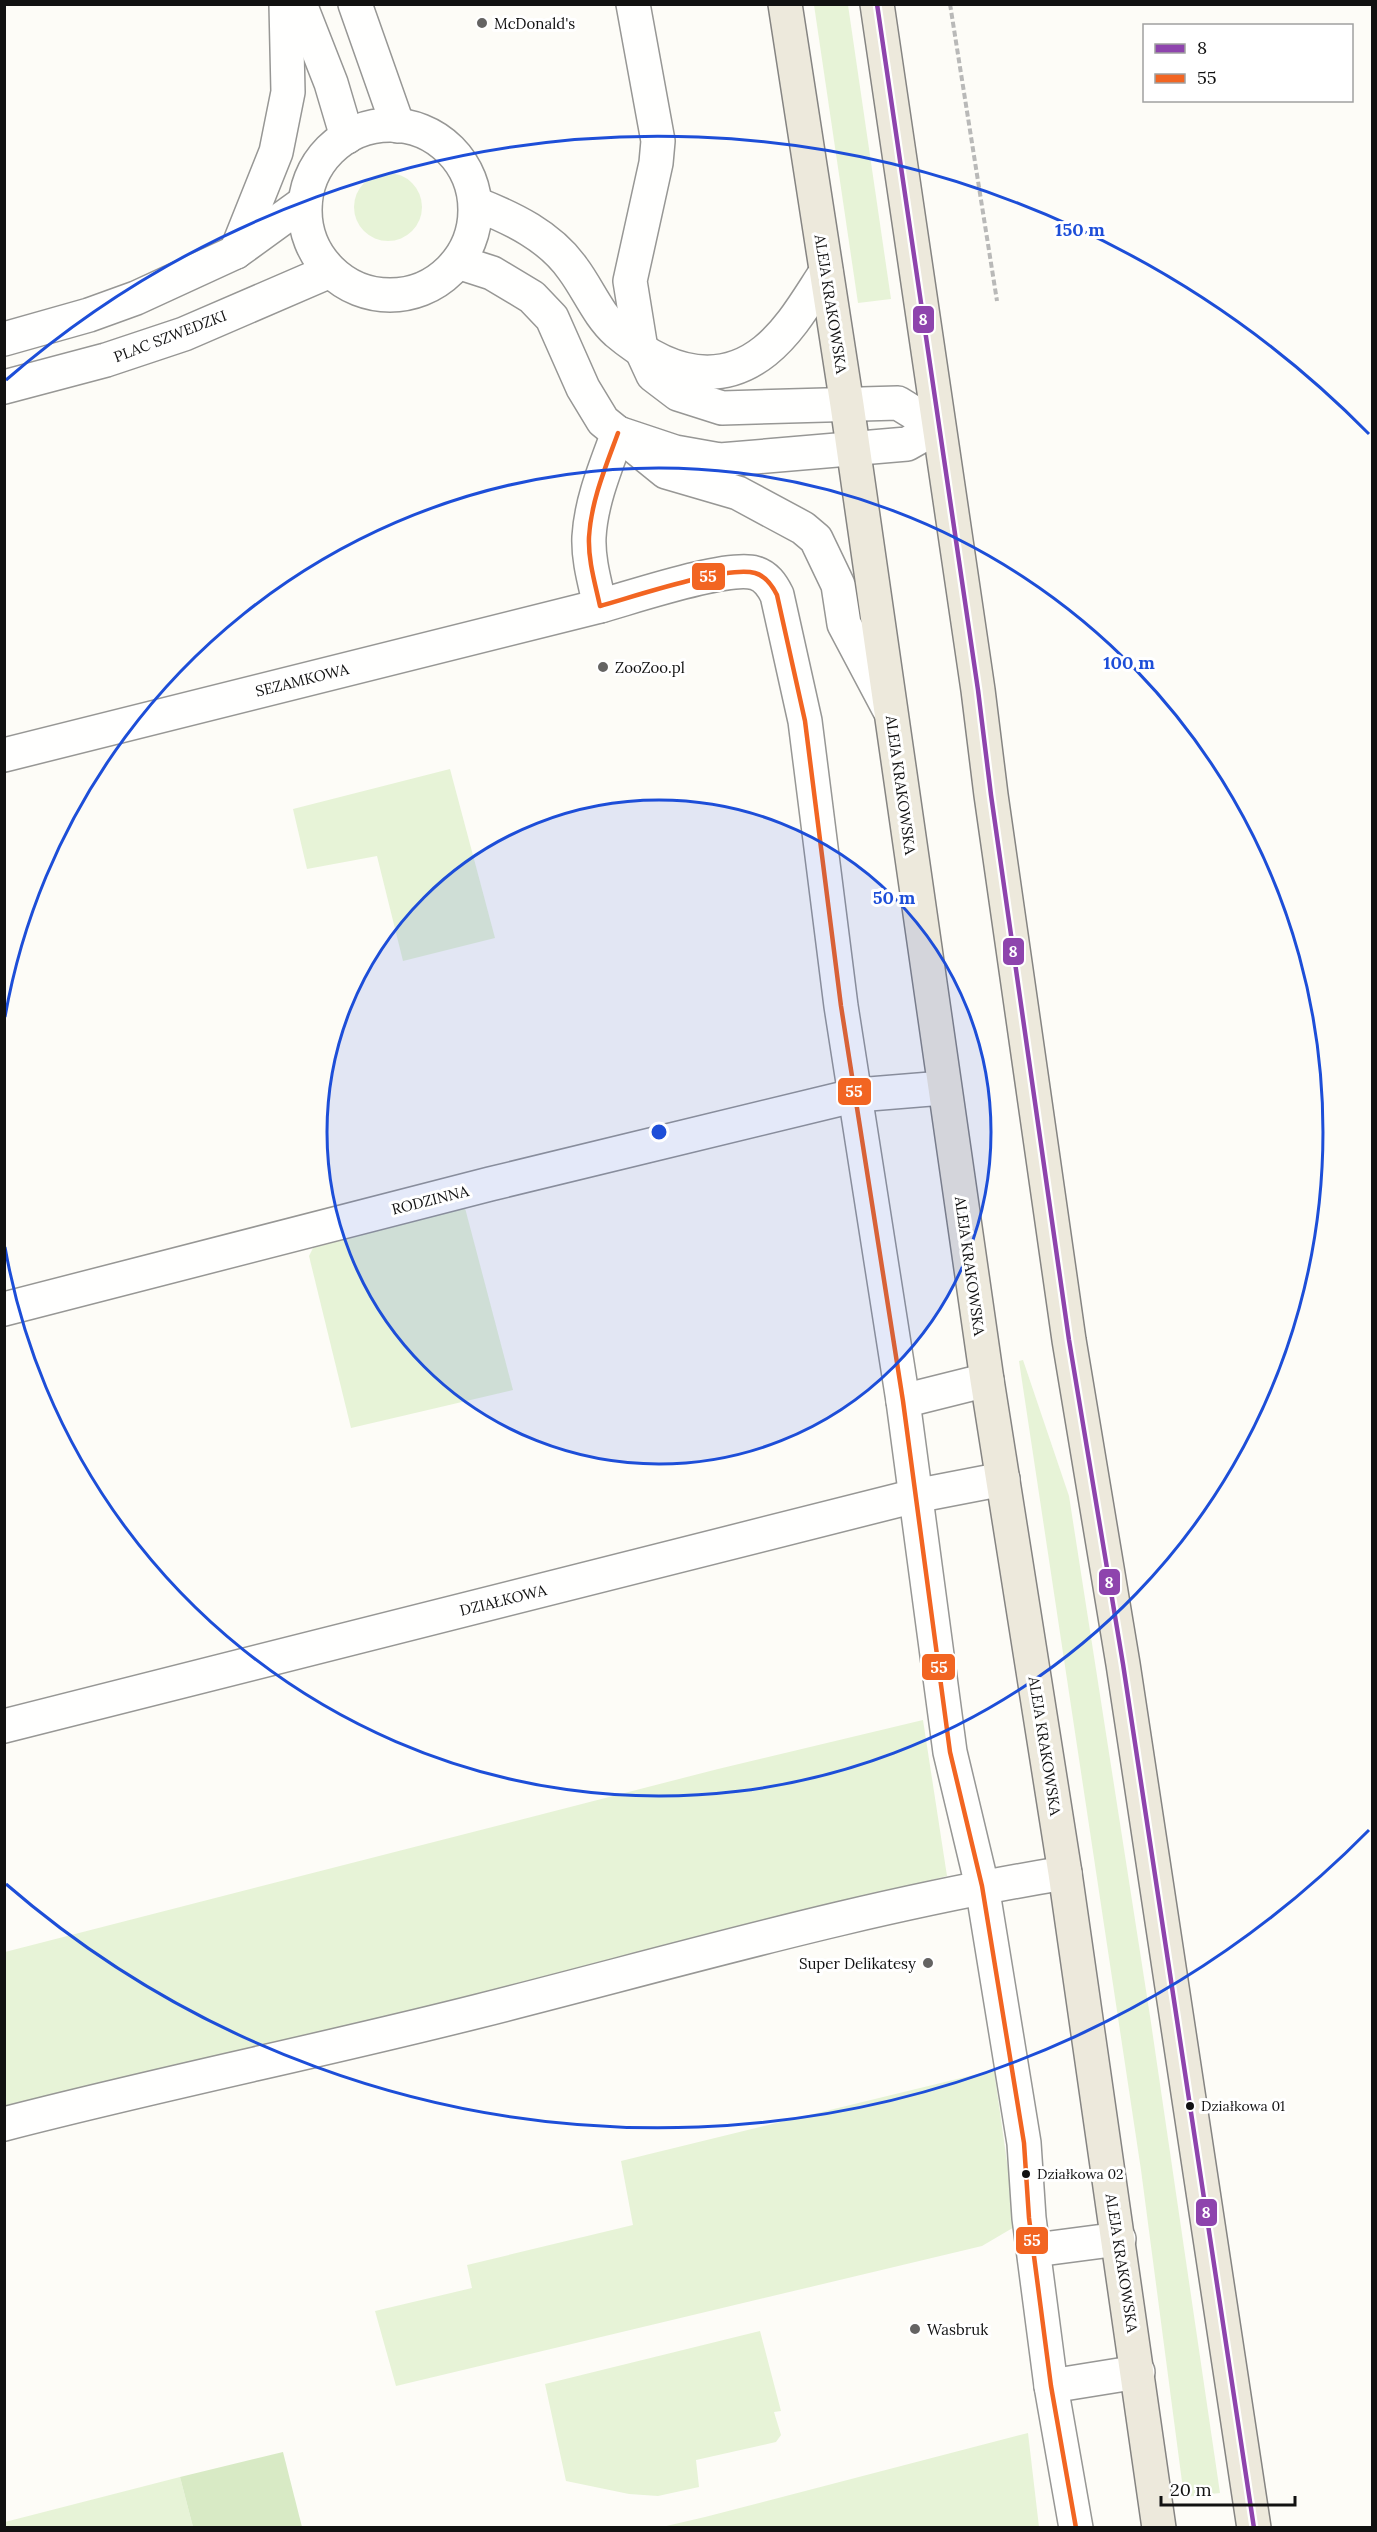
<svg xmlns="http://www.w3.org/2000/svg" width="1377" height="2532" font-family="Lora,serif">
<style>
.green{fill:#e7f3d7}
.forest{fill:#d8eac5}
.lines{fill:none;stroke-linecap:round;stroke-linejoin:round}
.minor-casing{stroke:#979795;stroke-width:36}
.major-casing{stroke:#858482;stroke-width:36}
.path{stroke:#b9b9b8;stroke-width:4;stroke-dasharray:6 3;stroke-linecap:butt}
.minor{stroke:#fffffe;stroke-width:33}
.major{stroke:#ede9dc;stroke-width:33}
.bus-1-casing{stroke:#fff;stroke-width:9}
.bus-2-casing{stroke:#fff;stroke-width:9}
.bus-1{stroke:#8e44ad;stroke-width:4.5}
.bus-2{stroke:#f26522;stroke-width:4.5}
.ring{fill:none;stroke:#1d4ed8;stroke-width:3}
.poi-dot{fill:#646362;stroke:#fff;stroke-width:2}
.bus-dot{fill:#111;stroke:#fff;stroke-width:2}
.labels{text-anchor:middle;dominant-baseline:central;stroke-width:6;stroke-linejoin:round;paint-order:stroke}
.bus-label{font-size:14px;fill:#111;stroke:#fff;text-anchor:start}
.poi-label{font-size:15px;fill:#111;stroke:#fff;text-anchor:start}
.street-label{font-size:15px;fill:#111;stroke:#fff}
.centre{fill:#1d4ed8;stroke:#fff;stroke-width:3}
.ring-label{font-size:18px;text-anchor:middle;font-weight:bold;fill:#1d4ed8;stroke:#fff;stroke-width:6;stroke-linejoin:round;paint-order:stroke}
.line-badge{stroke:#fff;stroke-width:2}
.badge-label{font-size:16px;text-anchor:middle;font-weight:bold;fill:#fff}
</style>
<rect width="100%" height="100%" fill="#fdfcf7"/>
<!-- green -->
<g class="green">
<polygon points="814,5 848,5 891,299 858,303"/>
<circle cx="388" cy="207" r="34"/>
<polygon points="450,769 495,938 403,961 377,856 307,869 293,809"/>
<polygon points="465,1208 513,1390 351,1428 309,1256 313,1248"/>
<polygon points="1023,1360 1069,1496 1150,2016 1220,2493 1184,2497 1141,2170 1019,1361"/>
<polygon points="923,1720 947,1876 5,2117 5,1952 718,1769"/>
<polygon points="994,2070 1016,2226 982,2246 396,2386 375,2311 472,2288 467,2265 633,2225 621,2161"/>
<polygon points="760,2331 781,2411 774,2412 781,2435 776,2442 696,2460 699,2487 658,2496 629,2494 566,2481 545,2384"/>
<polygon points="1028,2433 1039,2527 662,2527 705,2517"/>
<polygon points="180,2477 193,2527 5,2527 5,2522"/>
</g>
<!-- forest -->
<polygon class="forest" points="283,2452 302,2527 193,2527 180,2477"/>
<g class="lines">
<defs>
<g id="minor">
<polyline points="300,4 331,83 347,137"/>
<polyline points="355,4 398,126"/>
<circle cx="390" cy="210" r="85"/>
<path d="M476 204C512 218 550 236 573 269 588 289 598 315 617 332 661 369 715 391 765 351 791 330 808 299 826 272"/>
<polyline points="236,252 276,152 288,92 286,4"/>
<polyline points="458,262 492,273 532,297 552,318 583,388 603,421 666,472 738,493 803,528 816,539 838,585 844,624 889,709"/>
<polyline points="4,339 89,315 136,298 236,252 305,202"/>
<polyline points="4,387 106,360 184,334 330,271"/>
<path d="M618 433C606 466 591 501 589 537 588 560 595 583 600 606 633 597 727 565 755 573 766 576 772 585 777 595L805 721 841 1006 903 1401 950 1752 982 1886 1024 2143 1029 2218 1051 2386 1076 2528"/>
<polyline points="618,433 675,452 720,460 907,444 937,427 898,403 722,408 678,394 653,375 641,349 630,281 656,163 658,141 633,4"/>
<polyline points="4,755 600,606"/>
<polyline points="4,1309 490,1184 857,1095 943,1088"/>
<polyline points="903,1401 987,1380"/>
<polyline points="4,1726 915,1496 1003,1479"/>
<path d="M4 2124C162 2083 321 2051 479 2011 673 1962 867 1905 1065 1873"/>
<polyline points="1035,2250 1119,2239"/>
<polyline points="1051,2386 1138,2372"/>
</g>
<g id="major">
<polyline points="785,4 847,405 987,1380 1065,1873 1159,2528"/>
<polyline points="877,4 978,690 991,795 1069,1340 1123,1664 1254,2528"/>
</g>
</defs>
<!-- minor casing -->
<use href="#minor" class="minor-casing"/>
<!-- major casing -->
<use href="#major" class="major-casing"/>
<!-- path -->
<polyline class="path" points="950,4 997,301"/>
<!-- minor -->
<use href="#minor" class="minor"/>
<!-- major -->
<use href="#major" class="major"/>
<defs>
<polyline id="bus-1" points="877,4 978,690 991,795 1069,1340 1123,1664 1254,2528"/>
<path id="bus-2" d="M618 433C606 466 591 501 589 537 588 560 595 583 600 606 633 597 727 565 755 573 766 576 772 585 777 595L805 721 841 1006 903 1401 950 1752 982 1886 1024 2143 1029 2218 1051 2386 1076 2528"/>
</defs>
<!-- bus-1 casing -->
<use href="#bus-1" class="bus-1-casing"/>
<!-- bus-2 casing -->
<use href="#bus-2" class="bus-2-casing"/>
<!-- bus-1 -->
<use href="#bus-1" class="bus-1"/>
<!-- bus-2 -->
<use href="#bus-2" class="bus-2"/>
</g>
<!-- distance rings -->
<circle cx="659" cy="1132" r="332" fill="#1d4ed8" fill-opacity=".12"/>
<g class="ring">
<circle cx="659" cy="1132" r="332"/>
<path d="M5 1017A664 664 0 1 1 5 1247"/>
<path d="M1369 1830A996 996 0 0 1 6 1884M6 380A996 996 0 0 1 1369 434"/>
</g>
<!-- markers -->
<g class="poi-dot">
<circle cx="482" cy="23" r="6"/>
<circle cx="603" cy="667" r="6"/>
<circle cx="928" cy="1963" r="6"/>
<circle cx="915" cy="2329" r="6"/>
</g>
<g class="bus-dot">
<circle cx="1190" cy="2106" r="5"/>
<circle cx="1026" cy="2174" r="5"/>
</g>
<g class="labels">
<!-- bus labels -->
<g class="bus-label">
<text x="1201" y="2106">Działkowa 01</text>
<text x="1037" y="2174">Działkowa 02</text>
</g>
<!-- poi labels -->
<g class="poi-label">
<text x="494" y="23">McDonald's</text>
<text x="615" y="667">ZooZoo.pl</text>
<text x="916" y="1963" text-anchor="end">Super Delikatesy</text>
<text x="927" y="2329">Wasbruk</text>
</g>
<!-- street labels -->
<g class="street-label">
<text transform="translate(831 304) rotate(81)">ALEJA KRAKOWSKA</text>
<text transform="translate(170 336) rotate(-21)">PLAC SZWEDZKI</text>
<text transform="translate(302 680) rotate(-14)">SEZAMKOWA</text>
<text transform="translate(901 785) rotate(82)">ALEJA KRAKOWSKA</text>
<text transform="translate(430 1200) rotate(-14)">RODZINNA</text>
<text transform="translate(970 1266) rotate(82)">ALEJA KRAKOWSKA</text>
<text transform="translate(503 1600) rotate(-14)">DZIAŁKOWA</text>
<text transform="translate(1045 1746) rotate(81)">ALEJA KRAKOWSKA</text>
<text transform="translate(1122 2263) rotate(81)">ALEJA KRAKOWSKA</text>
</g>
</g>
<circle cx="659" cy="1132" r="9" class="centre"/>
<g class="ring-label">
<text x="1080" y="236">150 m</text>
<text x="1129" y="669">100 m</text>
<text x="894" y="904">50 m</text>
</g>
<g class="line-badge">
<rect x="912" y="305" width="23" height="29" rx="6" fill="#8e44ad"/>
<rect x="691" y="562" width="35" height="29" rx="6" fill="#f26522"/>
<rect x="1002" y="937" width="23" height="29" rx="6" fill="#8e44ad"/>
<rect x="837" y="1077" width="35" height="29" rx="6" fill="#f26522"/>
<rect x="1098" y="1568" width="23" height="28" rx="6" fill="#8e44ad"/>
<rect x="921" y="1653" width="35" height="28" rx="6" fill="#f26522"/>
<rect x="1195" y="2198" width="23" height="29" rx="6" fill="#8e44ad"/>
<rect x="1015" y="2226" width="34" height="29" rx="6" fill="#f26522"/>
</g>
<g class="badge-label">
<text x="923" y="325">8</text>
<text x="708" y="582">55</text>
<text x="1013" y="957">8</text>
<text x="854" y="1097">55</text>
<text x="1109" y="1588">8</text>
<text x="939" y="1673">55</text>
<text x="1206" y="2218">8</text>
<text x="1032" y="2246">55</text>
</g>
<!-- border -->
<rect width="1377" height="2532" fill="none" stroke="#111111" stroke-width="12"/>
<!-- legend -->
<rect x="1143" y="24" width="210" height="78" fill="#ffffff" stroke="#a0a0a0" stroke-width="1.5"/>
<rect x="1155" y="44" width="30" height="9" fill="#8e44ad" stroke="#a0a0a0" stroke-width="1.5"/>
<text x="1197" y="54" font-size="18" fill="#111111">8</text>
<rect x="1155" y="74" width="30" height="9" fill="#f26522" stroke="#a0a0a0" stroke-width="1.5"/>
<text x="1197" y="84" font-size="18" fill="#111111">55</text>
<!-- scale -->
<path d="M1161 2496v9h134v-9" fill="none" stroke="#111111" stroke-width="3"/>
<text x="1170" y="2496" font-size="18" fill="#111111" stroke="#ffffff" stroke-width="4.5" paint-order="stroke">20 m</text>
</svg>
